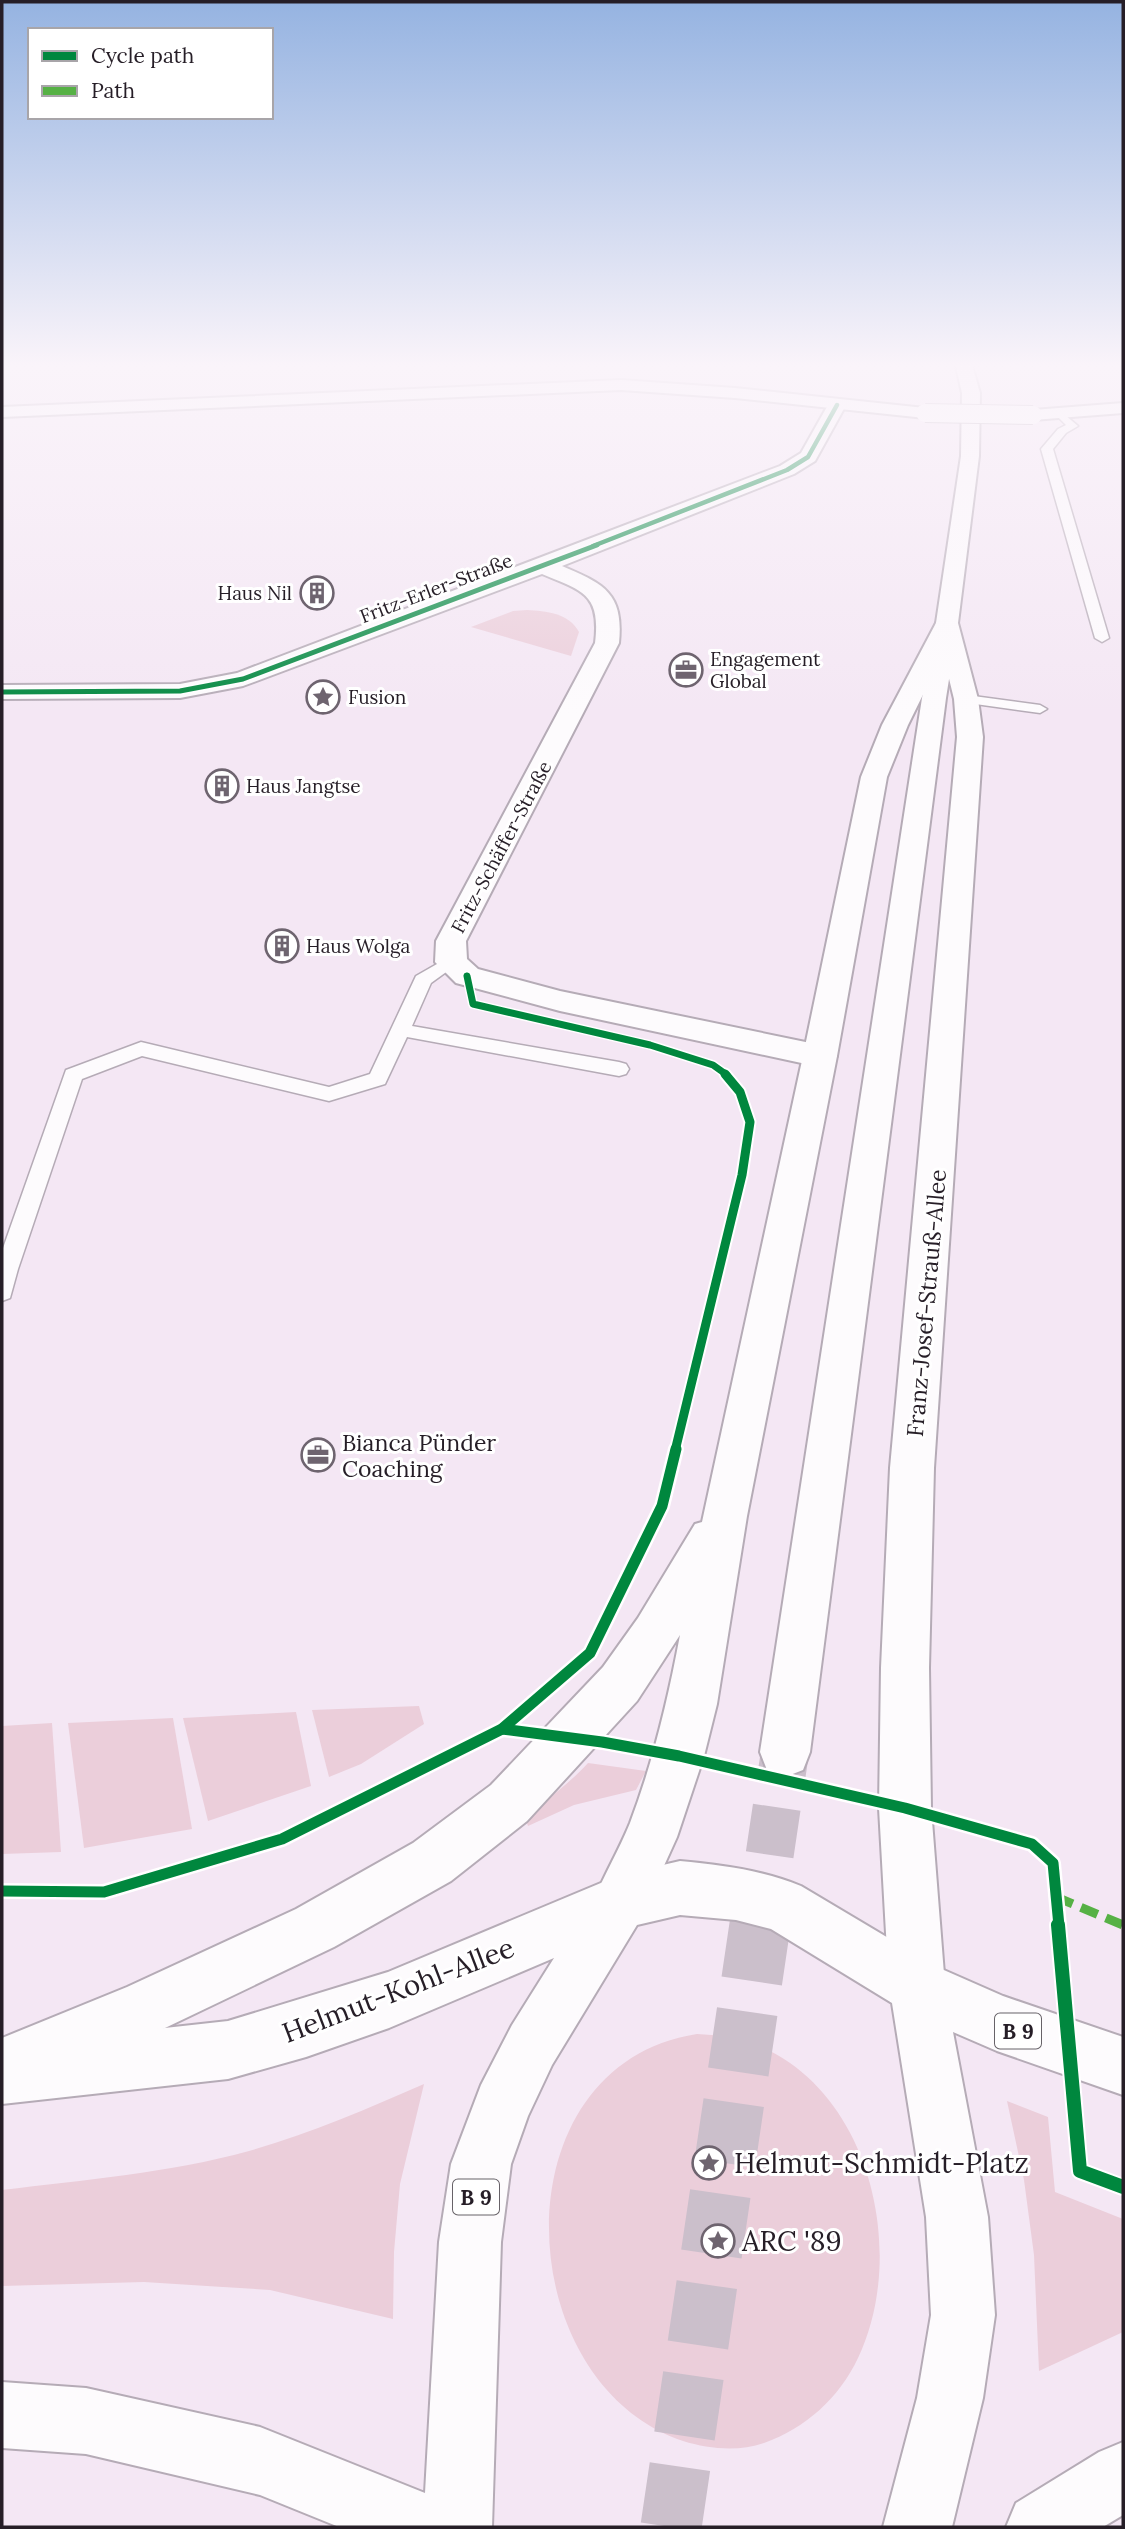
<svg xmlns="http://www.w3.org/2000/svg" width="1125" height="2529" font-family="Lora,serif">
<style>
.green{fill:#ebceda}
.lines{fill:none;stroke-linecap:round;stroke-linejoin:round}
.tertiary-tunnel-far1{stroke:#cbbfcb;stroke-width:48;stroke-dasharray:48 24;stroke-linecap:butt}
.tertiary-tunnel{stroke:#cbbfcb;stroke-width:61;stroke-dasharray:61 31;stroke-linecap:butt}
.service-casing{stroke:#b5abb6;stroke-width:3}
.minor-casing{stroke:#b5abb6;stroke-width:4}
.tertiary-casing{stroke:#b5abb6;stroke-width:4}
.secondary-casing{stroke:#b5abb6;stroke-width:4}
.primary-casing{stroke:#b5abb6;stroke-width:4}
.service{fill:#fdfbfd;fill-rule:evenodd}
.minor{fill:#fdfbfd;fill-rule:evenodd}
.tertiary{fill:#fdfbfd;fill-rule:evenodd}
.secondary{fill:#fdfbfd;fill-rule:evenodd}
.primary{fill:#fdfbfd;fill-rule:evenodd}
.tertiary-bridge-casing{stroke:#b5abb6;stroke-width:20;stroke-linecap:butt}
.tertiary-bridge{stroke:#fdfbfd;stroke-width:18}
.quiet{stroke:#56b145;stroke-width:9;stroke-dasharray:18 9;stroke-linecap:butt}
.cycleway-far5-casing{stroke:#fff;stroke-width:6}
.cycleway-far4-casing{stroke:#fff;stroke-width:8}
.cycleway-far3-casing{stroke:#fff;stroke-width:10}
.cycleway-far2-casing{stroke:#fff;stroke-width:13}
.cycleway-far1-casing{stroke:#fff;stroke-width:16}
.cycleway-casing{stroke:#fff;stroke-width:18}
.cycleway-far5{stroke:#00873e;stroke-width:4.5}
.cycleway-far4{stroke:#00873e;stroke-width:5}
.cycleway-far3{stroke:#00873e;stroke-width:7}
.cycleway-far2{stroke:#00873e;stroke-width:9}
.cycleway-far1{stroke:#00873e;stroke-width:11}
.cycleway{stroke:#00873e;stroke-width:14}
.labels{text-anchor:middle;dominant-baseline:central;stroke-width:6;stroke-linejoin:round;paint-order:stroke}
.far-street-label{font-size:19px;fill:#261e27;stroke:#fff}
.far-poi-label{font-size:19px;fill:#261e27;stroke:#fff;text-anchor:start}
.shield{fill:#fff;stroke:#676268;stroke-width:2}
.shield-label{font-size:21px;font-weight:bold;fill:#261e27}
.street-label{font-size:23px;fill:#261e27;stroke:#fff}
.poi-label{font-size:23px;fill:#261e27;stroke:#fff;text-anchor:start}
.near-street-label{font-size:28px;fill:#261e27;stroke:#fff}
.near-poi-label{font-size:28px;fill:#261e27;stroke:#fff;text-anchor:start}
</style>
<rect width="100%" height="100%" fill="#f4e7f4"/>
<!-- green -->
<g class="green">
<path d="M527 610C546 611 569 613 579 632L571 656 471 627 513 611Z"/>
<polygon points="419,1706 424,1724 361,1764 329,1777 312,1710"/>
<polygon points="296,1712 311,1786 208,1821 183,1718"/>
<polygon points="173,1718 192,1829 84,1848 68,1723"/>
<polygon points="52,1723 61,1852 2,1854 2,1726"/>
<path d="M588 1763 646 1771 636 1790 574 1805 528 1826 526 1820C546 1799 569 1784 588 1763Z"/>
<path d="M697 2034C716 2035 736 2037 755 2044 871 2090 908 2253 858 2358 839 2398 806 2428 764 2443 738 2452 709 2449 683 2441 508 2382 496 2065 697 2034Z"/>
<path d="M424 2084 400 2184 394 2252 393 2319 270 2290 144 2282 2 2286V2190C84 2180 169 2173 249 2151 309 2134 367 2109 424 2084Z"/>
<polygon points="1007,2101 1048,2117 1055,2192 1123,2219 1123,2332 1039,2371 1034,2255 1024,2180"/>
</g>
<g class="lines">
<!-- tertiary-tunnel-far1 -->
<polyline class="tertiary-tunnel-far1" points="759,1926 785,1752"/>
<!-- tertiary-tunnel -->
<polyline class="tertiary-tunnel" points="671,2527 760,1925"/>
<defs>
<g id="service">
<polygon points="1059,410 1078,426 1066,433 1053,449 1109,638 1102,642 1095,638 1041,449 1058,429 1066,425 1054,413"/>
<polygon points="966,695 1040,705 1047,709 1040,713 961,702 959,699"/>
<polygon points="451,956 460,962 431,983 412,1026 619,1062 626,1064 629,1069 626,1074 619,1076 407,1037 385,1084 329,1101 142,1056 82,1079 18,1269 10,1298 2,1301 2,1251 66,1070 141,1042 329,1087 370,1074 416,976"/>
</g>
<path id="minor" d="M837 400 846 405 815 461 794 474 562 566C604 584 624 593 619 643L466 941 467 959 478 969 560 991 820 1045 832 1048 837 1056 832 1064 820 1067 560 1011 456 983 435 962 436 941 595 643C601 594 583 591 542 574L243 686 180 698 2 699V685L180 684 237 673 780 466 801 453 828 405Z"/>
<g id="tertiary">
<polygon points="621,380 735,388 925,408 934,413 925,418 735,398 621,390 2,417 2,407"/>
<polygon points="1123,403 1123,413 1033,420 1024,415 1033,410"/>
<polygon points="947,616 955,618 958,623 946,698 810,1752 803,1770 785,1777 767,1770 760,1752 922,698 936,623 939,618"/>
</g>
<path id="secondary" d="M955 362H971L980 393 979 456 958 623 978 699 983 737 934 1468 929 1668 931 1808 945 1987 937 2007 917 2015 897 2007 889 1987 879 1808 881 1668 890 1468 957 737 954 699 943 654 908 725 887 777 837 1056 747 1516 717 1704 704 1756 677 1837 639 1921 620 1929 601 1921 593 1902C604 1875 619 1850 630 1823 653 1762 668 1700 680 1635L637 1701 527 1821 451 1881 334 1947 165 2028 2 2096V2038L127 1987 296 1909 413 1843 491 1785 603 1667 638 1618 695 1524 702 1522 803 1056 861 777 882 725 936 623 961 456 962 393Z"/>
<g id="primary">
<path d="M680 1861C722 1865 762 1870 801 1886L937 1967 1003 1996 1123 2037V2095L997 2051 953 2032 988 2217 995 2315 983 2398 952 2527H883L917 2398 931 2315 926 2217 892 2003 771 1929 736 1920 680 1915 637 1925 552 2065 528 2116 511 2164 501 2242 492 2527H339L260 2495 86 2454 2 2448V2382L86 2388 260 2427 425 2493 439 2242 451 2164 481 2085 512 2025 554 1958 389 2028 306 2057 228 2079 2 2104V2046L228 2021 388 1972 620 1875Z"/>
<polygon points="1123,2442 1123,2515 1103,2527 1006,2527 1016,2503 1099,2452"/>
</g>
</defs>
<!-- service casing -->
<use href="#service" class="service-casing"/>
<!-- minor casing -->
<use href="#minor" class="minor-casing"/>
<!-- tertiary casing -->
<use href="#tertiary" class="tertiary-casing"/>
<!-- secondary casing -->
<use href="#secondary" class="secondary-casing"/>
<!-- primary casing -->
<use href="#primary" class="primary-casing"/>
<!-- service -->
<use href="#service" class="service"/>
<!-- minor -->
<use href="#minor" class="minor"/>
<!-- tertiary -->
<use href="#tertiary" class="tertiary"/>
<!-- secondary -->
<use href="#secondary" class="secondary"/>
<!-- primary -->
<use href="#primary" class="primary"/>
<defs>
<polyline id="tertiary-bridge" points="925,413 1033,415"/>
</defs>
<!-- tertiary-bridge casing -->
<use href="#tertiary-bridge" class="tertiary-bridge-casing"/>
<!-- tertiary-bridge -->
<use href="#tertiary-bridge" class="tertiary-bridge"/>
<!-- quiet -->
<polyline class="quiet" points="1056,1897 1123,1925"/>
<defs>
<polyline id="cycleway-far5" points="593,546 787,470 808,457 837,405"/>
<polyline id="cycleway-far4" points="2,692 180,691 243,679 597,545"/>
<polyline id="cycleway-far3" points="467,976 473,1004 650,1045 713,1065 727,1075"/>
<polyline id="cycleway-far2" points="675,1451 742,1175 750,1122 740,1092 725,1074"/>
<g id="cycleway-far1">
<polyline points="502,1729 602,1742 679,1756 905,1808 1032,1844 1053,1863 1059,1926"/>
<polyline points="2,1891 104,1892 282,1839 502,1729 590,1653 662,1506 676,1449"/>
</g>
<polyline id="cycleway" points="1058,1925 1080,2171 1123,2187"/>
</defs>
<!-- cycleway-far5 casing -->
<use href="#cycleway-far5" class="cycleway-far5-casing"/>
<!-- cycleway-far4 casing -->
<use href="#cycleway-far4" class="cycleway-far4-casing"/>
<!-- cycleway-far3 casing -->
<use href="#cycleway-far3" class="cycleway-far3-casing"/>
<!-- cycleway-far2 casing -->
<use href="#cycleway-far2" class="cycleway-far2-casing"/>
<!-- cycleway-far1 casing -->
<use href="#cycleway-far1" class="cycleway-far1-casing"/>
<!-- cycleway casing -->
<use href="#cycleway" class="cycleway-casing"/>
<!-- cycleway-far5 -->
<use href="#cycleway-far5" class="cycleway-far5"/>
<!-- cycleway-far4 -->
<use href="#cycleway-far4" class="cycleway-far4"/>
<!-- cycleway-far3 -->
<use href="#cycleway-far3" class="cycleway-far3"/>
<!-- cycleway-far2 -->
<use href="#cycleway-far2" class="cycleway-far2"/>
<!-- cycleway-far1 -->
<use href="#cycleway-far1" class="cycleway-far1"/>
<!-- cycleway -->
<use href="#cycleway" class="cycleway"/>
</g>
<!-- sky -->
<linearGradient id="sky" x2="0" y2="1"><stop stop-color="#95b3e1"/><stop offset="0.51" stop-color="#faf4fa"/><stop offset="1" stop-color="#faf4fa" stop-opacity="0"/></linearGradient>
<rect width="1125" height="716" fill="url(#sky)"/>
<!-- icons -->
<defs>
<symbol id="building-ring" viewBox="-11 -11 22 22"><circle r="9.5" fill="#fff" stroke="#6e646f" stroke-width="1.5"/><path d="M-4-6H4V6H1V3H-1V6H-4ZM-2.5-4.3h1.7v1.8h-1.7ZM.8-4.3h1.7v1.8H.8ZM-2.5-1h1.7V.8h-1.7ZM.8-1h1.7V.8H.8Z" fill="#6e646f"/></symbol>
<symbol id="office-ring" viewBox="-11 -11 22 22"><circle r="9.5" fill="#fff" stroke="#6e646f" stroke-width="1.5"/><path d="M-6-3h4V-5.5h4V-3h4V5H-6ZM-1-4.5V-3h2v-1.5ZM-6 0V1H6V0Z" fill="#6e646f"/></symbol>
<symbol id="sight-ring" viewBox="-11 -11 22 22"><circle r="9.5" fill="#fff" stroke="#6e646f" stroke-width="1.5"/><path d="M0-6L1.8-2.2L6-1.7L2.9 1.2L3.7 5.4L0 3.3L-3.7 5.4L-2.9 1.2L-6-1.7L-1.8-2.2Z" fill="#6e646f"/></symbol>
</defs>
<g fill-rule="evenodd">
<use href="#building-ring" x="298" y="574" width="38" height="38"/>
<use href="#office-ring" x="667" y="651" width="38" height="38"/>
<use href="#sight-ring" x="304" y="678" width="38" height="38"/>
<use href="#building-ring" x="203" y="767" width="38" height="38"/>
<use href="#building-ring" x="263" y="927" width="38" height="38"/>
<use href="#office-ring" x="299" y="1436" width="38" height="38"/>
<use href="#sight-ring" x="690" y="2144" width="38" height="38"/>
<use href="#sight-ring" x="699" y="2222" width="38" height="38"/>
</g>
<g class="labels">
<!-- far-street labels -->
<g class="far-street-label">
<text transform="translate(436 588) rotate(-21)">Fritz-Erler-Straße</text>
<text transform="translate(501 847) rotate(-62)">Fritz-Schäffer-Straße</text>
</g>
<!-- far-poi labels -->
<g class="far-poi-label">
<text x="292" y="593" text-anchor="end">Haus Nil</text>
<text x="710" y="659">Engagement<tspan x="710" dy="22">Global</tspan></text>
<text x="348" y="697">Fusion</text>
<text x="246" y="786">Haus Jangtse</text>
<text x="306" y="946">Haus Wolga</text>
</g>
<!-- shield labels -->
<g class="shield">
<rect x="995" y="2013.5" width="46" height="35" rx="5"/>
<rect x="453" y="2179.5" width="46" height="35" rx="5"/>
</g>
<g class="shield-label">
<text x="1018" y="2031">B 9</text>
<text x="476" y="2197">B 9</text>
</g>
<!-- street labels -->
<g class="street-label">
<text transform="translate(926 1303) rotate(-85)">Franz-Josef-Strauß-Allee</text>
</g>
<!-- poi labels -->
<g class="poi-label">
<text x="342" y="1442">Bianca Pünder<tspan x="342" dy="26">Coaching</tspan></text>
</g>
<!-- near-street labels -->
<g class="near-street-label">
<text transform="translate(398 1990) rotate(-21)">Helmut-Kohl-Allee</text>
</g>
<!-- near-poi labels -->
<g class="near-poi-label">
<text x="734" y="2163">Helmut-Schmidt-Platz</text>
<text x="742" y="2241">ARC '89</text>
</g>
</g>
<!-- border -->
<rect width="1125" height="2529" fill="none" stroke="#261e27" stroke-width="7"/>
<!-- legend -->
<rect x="28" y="28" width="245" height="91" fill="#ffffff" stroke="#a8a5a9" stroke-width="2"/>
<rect x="42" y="51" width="35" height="10" fill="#00873e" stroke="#a8a5a9" stroke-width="2"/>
<text x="91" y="63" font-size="21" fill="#261e27">Cycle path</text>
<rect x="42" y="86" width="35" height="10" fill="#56b145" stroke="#a8a5a9" stroke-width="2"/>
<text x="91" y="98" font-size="21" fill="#261e27">Path</text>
</svg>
